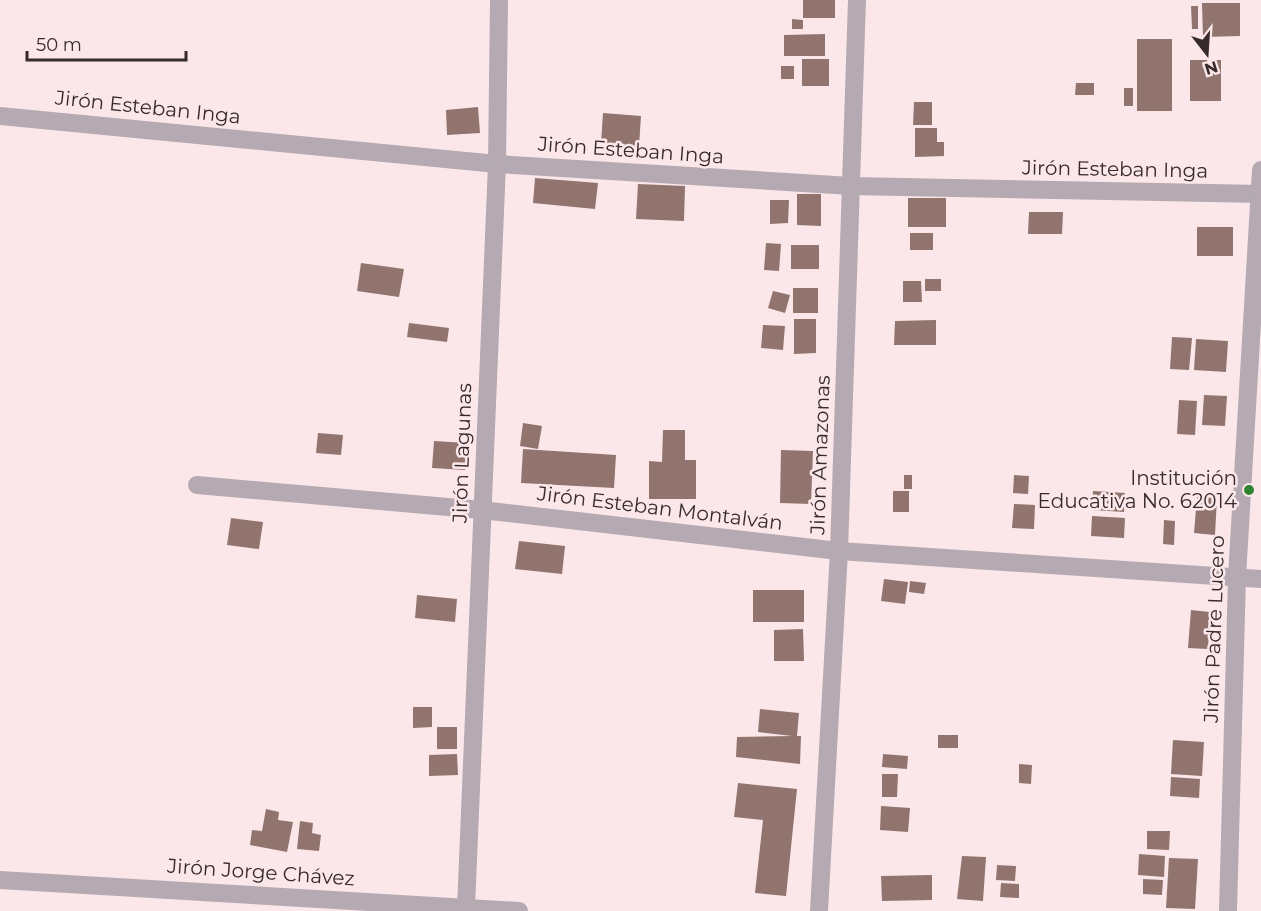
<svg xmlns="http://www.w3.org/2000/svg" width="1261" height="911" font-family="Montserrat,sans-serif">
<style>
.building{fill:#91746e}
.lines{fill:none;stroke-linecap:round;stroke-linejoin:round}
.minor{stroke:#b5aab1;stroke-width:18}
.poi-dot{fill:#2e8331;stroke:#fbe7ea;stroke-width:2}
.labels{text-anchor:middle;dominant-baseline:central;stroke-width:5;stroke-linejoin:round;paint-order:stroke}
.street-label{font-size:20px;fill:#372a2d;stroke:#fbe7ea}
.poi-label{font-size:20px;fill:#372a2d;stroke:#fbe7ea;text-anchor:end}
</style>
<rect width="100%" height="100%" fill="#fbe7ea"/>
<!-- building -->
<g class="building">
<rect x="803" y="0" width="32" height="18"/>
<polygon points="1202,3 1240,3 1240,36 1203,37"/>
<polygon points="1191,6 1198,6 1198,29 1192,29"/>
<polygon points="792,19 803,20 803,29 792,29"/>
<polygon points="825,34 825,56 784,56 784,35"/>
<rect x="1137" y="39" width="35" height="72"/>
<rect x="802" y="59" width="27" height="27"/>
<rect x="1190" y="60" width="31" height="41"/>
<rect x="781" y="66" width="13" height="13"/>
<polygon points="1076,83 1094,83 1094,95 1075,95"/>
<rect x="1124" y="88" width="9" height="18"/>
<polygon points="914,102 932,102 932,125 913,125"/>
<polygon points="478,107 480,133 447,135 446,110"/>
<polygon points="603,113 641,116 639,146 601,143"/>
<polygon points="915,128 937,128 937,142 944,142 944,156 915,157"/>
<polygon points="535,178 598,183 595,209 533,203"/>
<polygon points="638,184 685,186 684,221 636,219"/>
<polygon points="797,194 821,194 821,226 797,225"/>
<rect x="908" y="198" width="38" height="29"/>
<polygon points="770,200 789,200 788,223 770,224"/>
<polygon points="1029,212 1063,212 1062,234 1028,234"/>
<rect x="1197" y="227" width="36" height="29"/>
<rect x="910" y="233" width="23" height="17"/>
<polygon points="766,243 781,244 779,271 764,270"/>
<rect x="791" y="245" width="28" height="24"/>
<polygon points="361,263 404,269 399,297 357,291"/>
<rect x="925" y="279" width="16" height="12"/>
<polygon points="903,281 921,281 922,302 903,302"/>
<rect x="793" y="288" width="25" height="25"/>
<polygon points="773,291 790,295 785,313 768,308"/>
<polygon points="794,319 816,319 816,353 794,354"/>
<polygon points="936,320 936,345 894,345 895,321"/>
<polygon points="409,323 449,328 447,342 407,337"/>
<polygon points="763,325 785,326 783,350 761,348"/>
<polygon points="1172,337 1192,338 1189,370 1170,369"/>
<polygon points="1196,339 1228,341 1226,372 1194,370"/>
<polygon points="1204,395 1227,396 1225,426 1202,425"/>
<polygon points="1179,400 1197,401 1195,435 1177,434"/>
<polygon points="523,423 542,426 538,449 520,446"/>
<polygon points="663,430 685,430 685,460 696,460 696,499 649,499 649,461 662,462"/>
<polygon points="318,433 343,435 341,455 316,453"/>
<polygon points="434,441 467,443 465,470 432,468"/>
<polygon points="523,449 616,455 614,488 521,483"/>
<polygon points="781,450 813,451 811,504 780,503"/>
<rect x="904" y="475" width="8" height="14"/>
<polygon points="1014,475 1029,476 1028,494 1013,493"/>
<rect x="893" y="491" width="16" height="21"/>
<polygon points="1093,491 1125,493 1124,512 1092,510"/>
<polygon points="1197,497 1217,498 1215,535 1194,533"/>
<polygon points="1014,504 1035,505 1034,529 1012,528"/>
<polygon points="1092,516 1125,518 1124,538 1091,536"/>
<polygon points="231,518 263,522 259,549 227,545"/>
<polygon points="1164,520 1175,521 1174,545 1163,544"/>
<polygon points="519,541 565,546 562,574 515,569"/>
<polygon points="884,579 908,582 905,604 881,601"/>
<polygon points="910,581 926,583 924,594 909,592"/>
<rect x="753" y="590" width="51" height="32"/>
<polygon points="417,595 457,599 455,622 415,618"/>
<polygon points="1191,610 1210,612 1208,649 1188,648"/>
<polygon points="803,629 804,661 774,661 774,630"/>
<polygon points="413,707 432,707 432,727 413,728"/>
<polygon points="760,709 799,713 797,736 801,736 800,764 736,757 737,737 792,736 758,732"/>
<rect x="437" y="727" width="20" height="22"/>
<rect x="938" y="735" width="20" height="13"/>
<polygon points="1173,740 1204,742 1202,776 1171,774"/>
<polygon points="457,754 458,775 429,776 429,755"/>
<polygon points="883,754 908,756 907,769 882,767"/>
<polygon points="1019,764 1032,765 1031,784 1019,783"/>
<polygon points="882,774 898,774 897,797 882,797"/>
<polygon points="1171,777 1200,779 1199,798 1170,796"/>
<polygon points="738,783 797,789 786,896 755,893 763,820 734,817"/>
<polygon points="881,806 910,808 908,832 880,830"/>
<polygon points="266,809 279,812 278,820 293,822 287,852 250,845 252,830 262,831"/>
<polygon points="300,821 313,823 312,833 321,835 319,851 297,849"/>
<polygon points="1147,831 1170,831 1169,850 1147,849"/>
<polygon points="1139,854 1165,856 1164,877 1138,875"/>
<polygon points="962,856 986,857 983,901 957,899"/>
<polygon points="1169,858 1198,859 1195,909 1166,908"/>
<polygon points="997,865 1016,866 1015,881 996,880"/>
<polygon points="932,875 932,900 882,901 881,876"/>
<polygon points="1143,879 1163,880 1162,895 1143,894"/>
<polygon points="1001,883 1019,884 1019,898 1000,897"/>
</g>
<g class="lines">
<!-- minor -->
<g class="minor">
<polyline points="0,116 497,164 851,186 1261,194"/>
<polyline points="197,485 482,510 839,551 1261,579"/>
<polyline points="0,880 519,911"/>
<polyline points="466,908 497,164 499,0"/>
<polyline points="819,911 839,551 857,0"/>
<polyline points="1228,911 1237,577 1261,170"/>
</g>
</g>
<!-- markers -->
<circle class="poi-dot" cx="1249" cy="490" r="6"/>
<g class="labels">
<!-- street labels -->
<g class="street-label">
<text transform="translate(148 107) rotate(6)">Jirón Esteban Inga</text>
<text transform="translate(631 150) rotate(4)">Jirón Esteban Inga</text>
<text transform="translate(1115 169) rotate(1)">Jirón Esteban Inga</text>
<text transform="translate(462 453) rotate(-88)">Jirón Lagunas</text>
<text transform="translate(820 455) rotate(-88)">Jirón Amazonas</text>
<text transform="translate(660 508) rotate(7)">Jirón Esteban Montalván</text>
<text transform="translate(1214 629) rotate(-88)">Jirón Padre Lucero</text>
<text transform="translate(261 872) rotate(4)">Jirón Jorge Chávez</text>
</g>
<!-- poi labels -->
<g class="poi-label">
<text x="1237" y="478">Institución<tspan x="1237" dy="23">Educativa No. 62014</tspan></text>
</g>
</g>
<!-- north arrow -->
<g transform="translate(1207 54) rotate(163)" stroke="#fbe7ea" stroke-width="4.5" paint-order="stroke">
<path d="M0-4.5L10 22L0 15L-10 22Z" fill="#372a2d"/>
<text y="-9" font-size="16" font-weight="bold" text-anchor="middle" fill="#372a2d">N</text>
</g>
<!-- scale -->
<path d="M27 51v9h159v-9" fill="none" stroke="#372a2d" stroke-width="3"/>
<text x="36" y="51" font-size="18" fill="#372a2d" stroke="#fbe7ea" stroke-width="4.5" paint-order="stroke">50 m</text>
</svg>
